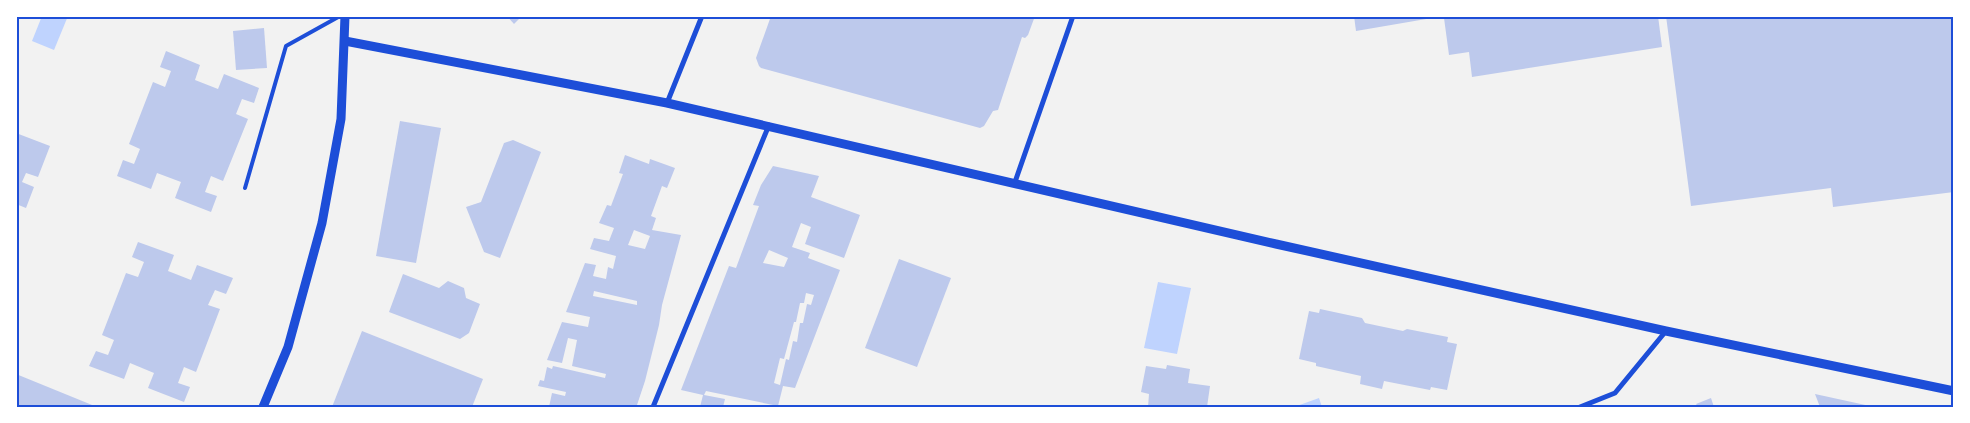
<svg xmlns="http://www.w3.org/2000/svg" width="1970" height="423" font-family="'Roboto Condensed',sans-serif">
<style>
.water{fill:#bfd3fe}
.building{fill:#bdc9ec;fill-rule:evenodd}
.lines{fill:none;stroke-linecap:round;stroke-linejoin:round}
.service{stroke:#1d4ed8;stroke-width:4}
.minor{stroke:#1d4ed8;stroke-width:5}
.tertiary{stroke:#1d4ed8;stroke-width:9}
.neatline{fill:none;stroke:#1d4ed8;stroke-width:2}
</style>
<rect width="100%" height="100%" fill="#f2f2f2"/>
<!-- water -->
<g class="water">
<polygon points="42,16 68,16 54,50 32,41"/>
<polygon points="1158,282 1191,288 1177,354 1144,348"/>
<polygon points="1319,398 1322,407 1294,407"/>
</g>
<!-- building -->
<g class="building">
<polygon points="507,16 522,16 514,24"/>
<polygon points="771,16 1035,16 1028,35 1025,38 1022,37 998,110 993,111 984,126 980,128 761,68 759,66 756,58"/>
<polygon points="1354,16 1431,16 1432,18 1356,31"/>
<polygon points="1462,16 1658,16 1662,47 1472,77 1469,52 1449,55 1444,18"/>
<polygon points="1666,16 1954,16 1954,192 1833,207 1831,188 1691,206"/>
<polygon points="264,28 267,68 236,70 233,31"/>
<polygon points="166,51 200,65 195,80 218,89 224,74 259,88 254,103 242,99 236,114 248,119 223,181 211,176 205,192 217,196 211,212 175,198 181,182 157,173 151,189 117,176 123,160 134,164 140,149 129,144 153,82 165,87 171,71 160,67"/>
<polygon points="400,121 441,128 416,263 376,256"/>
<polygon points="16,133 50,146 38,177 26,173 22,182 34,187 26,208 16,204"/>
<polygon points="513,140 541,152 500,258 484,252 466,207 481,202 504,143"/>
<path d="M625 155 649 164 650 159 675 168 667 188 662 186 651 216 656 218 652 230 681 235 662 305 659 325 645 381 637 405 549 407 552 393 565 396 566 392 538 386 540 380 544 381 547 367 552 369 553 366 605 378 606 374 572 366 577 340 568 338 562 363 547 360 562 322 588 327 590 317 566 312 585 263 596 265 593 276 606 279 608 267 613 269 616 256 590 249 594 238 609 241 614 228 599 223 607 205 611 206 623 174 619 173ZM634 230 650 236 645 249 628 245ZM594 291 637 301V305L593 296Z"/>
<path d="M773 166 819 176 811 197 860 215 844 258 805 244 811 227 801 223 792 247 810 253 808 258 840 270 795 388 783 386 778 406 706 391 704 395 725 399 723 407H700L703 395 681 390 729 266 736 268 759 206 753 205 761 185ZM769 250 788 258 784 267 763 263ZM806 293 814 295 811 305 807 304 803 323H800L797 342 793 341 789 360 786 359 780 385 774 383 780 358 784 359 794 322H796L800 303H804Z"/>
<polygon points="138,242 174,255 168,271 191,280 197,265 233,278 226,294 215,290 208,305 220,309 196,372 184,367 178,383 190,387 184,402 148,388 154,373 130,363 124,379 89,366 96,351 108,355 114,340 102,335 126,273 138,277 144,262 132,257"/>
<polygon points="899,259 951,278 917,367 865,348"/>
<polygon points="403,274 439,288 448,281 464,288 466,298 480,304 469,333 460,339 389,312"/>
<polygon points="1320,309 1362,318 1365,323 1403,331 1407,329 1448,337 1447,342 1457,344 1447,390 1431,387 1430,390 1384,381 1382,389 1360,384 1361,376 1316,366 1316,363 1299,359 1309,311 1319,313"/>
<polygon points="362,331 483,379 472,407 332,407"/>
<polygon points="1167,365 1190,369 1188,383 1210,386 1207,407 1148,407 1149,394 1141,392 1146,366 1166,369"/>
<polygon points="16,374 97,407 16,407"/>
<polygon points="1815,394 1870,406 1870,407 1820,407"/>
<polygon points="1711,398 1714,407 1698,407 1696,404"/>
</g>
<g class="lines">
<!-- service -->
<polyline class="service" points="245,188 286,46 340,16"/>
<!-- minor -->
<g class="minor">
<polyline points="667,103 702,16"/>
<polyline points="1015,182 1073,16"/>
<polyline points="653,407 769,125"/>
<polyline points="1580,407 1615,393 1666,331"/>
</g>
<!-- tertiary -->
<g class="tertiary">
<polyline points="345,41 667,103 1276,244 1666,331 1954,391"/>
<polyline points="263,407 288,347 322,223 341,119 345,16"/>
</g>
</g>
<!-- border -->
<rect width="1970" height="423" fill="none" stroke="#ffffff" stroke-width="35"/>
<rect x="18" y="18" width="1934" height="388" class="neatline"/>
</svg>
